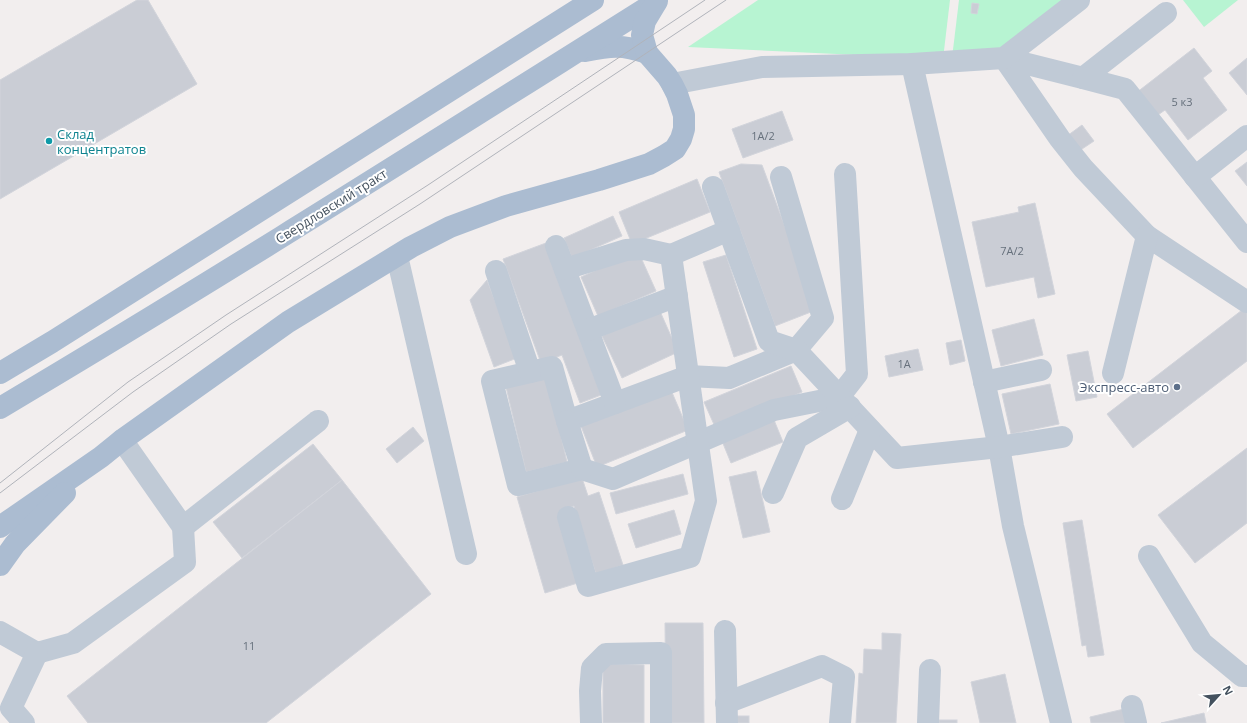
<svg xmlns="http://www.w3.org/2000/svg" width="1247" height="723" font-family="'Open Sans',sans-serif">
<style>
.green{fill:#b7f4d2}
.building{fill:#cacdd5;stroke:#d2d4db}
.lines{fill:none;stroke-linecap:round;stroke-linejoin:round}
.minor{stroke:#c0cad6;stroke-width:22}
.major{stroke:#abbcd1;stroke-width:22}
.tram{stroke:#b0b3ba;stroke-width:1}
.culture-dot{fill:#0f9aa8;stroke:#fff;stroke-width:1.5}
.service-dot{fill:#5c6f8a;stroke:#fff;stroke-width:1.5}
.labels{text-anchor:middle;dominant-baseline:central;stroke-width:4;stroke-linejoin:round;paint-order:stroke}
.number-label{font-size:11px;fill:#66707c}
.culture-label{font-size:13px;fill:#0d838f;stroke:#fff;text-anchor:start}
.street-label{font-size:13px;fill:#44515e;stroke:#fff}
.service-label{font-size:13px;fill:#4e5e75;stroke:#fff;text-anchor:end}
</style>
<rect width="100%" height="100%" fill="#f2eeee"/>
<!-- green -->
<g class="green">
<polygon points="758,0 950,0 943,59 688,47"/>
<polygon points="959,0 1064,0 996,52 952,58"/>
<polygon points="1183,0 1238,0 1204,27"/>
</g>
<!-- building -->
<g class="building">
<polygon points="137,0 148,0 197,84 0,199 0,80"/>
<polygon points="972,3 979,4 977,14 971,13"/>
<polygon points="1194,48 1212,71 1203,78 1227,110 1188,140 1165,110 1155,117 1136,93"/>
<polygon points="1247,58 1247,95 1229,73"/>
<polygon points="782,111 793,140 743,158 732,129"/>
<polygon points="1082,125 1094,141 1079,151 1067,136"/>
<polygon points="1247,162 1247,186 1235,171"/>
<polygon points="741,164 762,165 816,310 775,326 719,172"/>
<polygon points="697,179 710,212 632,244 619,212"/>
<polygon points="1035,203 1055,294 1038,298 1034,277 986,287 972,222 1019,212 1018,207"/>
<polygon points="613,216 622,236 572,258 564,238"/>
<polygon points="546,243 601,395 580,403 562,355 541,363 503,259"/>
<polygon points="638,251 656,291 598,316 581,277"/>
<polygon points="726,255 757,349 734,357 703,262"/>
<polygon points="487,280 517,358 494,367 470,300"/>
<polygon points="1246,307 1247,309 1247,361 1133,448 1107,414"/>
<polygon points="659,309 678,352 622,378 602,336"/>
<polygon points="1034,319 1043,355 1001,366 992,330"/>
<polygon points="961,340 965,361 950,365 946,343"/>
<polygon points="918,349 923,370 889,377 885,356"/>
<polygon points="1088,351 1097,397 1076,401 1067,355"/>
<polygon points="791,366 802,392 716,429 704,402"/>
<polygon points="547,377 567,462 526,472 506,387"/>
<polygon points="1050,384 1059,424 1011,434 1002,394"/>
<polygon points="671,390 688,430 597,467 581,426"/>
<polygon points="774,420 783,442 731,463 722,441"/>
<polygon points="413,427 424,441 397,463 386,449"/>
<polygon points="313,444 342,480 242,558 213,522"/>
<polygon points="1247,448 1247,523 1195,563 1158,515"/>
<polygon points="756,471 770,532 743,538 729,477"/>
<polygon points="683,474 688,494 616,514 610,493"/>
<polygon points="582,478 588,496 599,492 623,565 596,574 574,506 560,510 581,582 545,593 517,497"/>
<polygon points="342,480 431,594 266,723 88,723 67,696"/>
<polygon points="674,510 681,534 636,548 628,524"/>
<polygon points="1082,520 1104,655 1088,657 1086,645 1082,646 1063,523"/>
<polygon points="665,623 703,623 704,723 666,723"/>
<polygon points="882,633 901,634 896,723 856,723 859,673 863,674 864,649 882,650"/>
<polygon points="603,664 644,665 644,723 603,723"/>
<polygon points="1005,674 1016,723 980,723 971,682"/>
<polygon points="1124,709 1127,723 1091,723 1090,717"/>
<polygon points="1204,713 1206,723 1161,723"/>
<rect x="734" y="716" width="15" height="7"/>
<rect x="939" y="720" width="18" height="3"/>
</g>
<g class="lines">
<!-- minor -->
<g class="minor">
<polyline points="1166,13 1083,78 1004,58 1060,139 1083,168 1147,236 1247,302"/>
<polyline points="912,64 999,447 1013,526 1061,723"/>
<polyline points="1083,78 1125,89 1247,242"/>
<polyline points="672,84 762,67 912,64 1004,58 1079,0"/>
<polyline points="781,177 823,318 796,350 729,378 688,376 567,421 552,367 492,381 518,485 582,469 613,479 774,410 839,397 857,374 845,174"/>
<polyline points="1195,177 1247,136"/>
<polyline points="713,187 769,341 796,350 897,458 999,447 1062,437"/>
<polyline points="556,246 615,403"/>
<polyline points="397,256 466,554"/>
<polyline points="565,269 626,250 644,249 671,255"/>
<polyline points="496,271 530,372"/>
<polyline points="588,330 677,296"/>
<polyline points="1113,373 1147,236"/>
<polyline points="984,382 1041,370"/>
<polyline points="567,421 582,469"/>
<polyline points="773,493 797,438 850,407"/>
<polyline points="842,499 870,430"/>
<polyline points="568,517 588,586 690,557 706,501 671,255 729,230"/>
<polyline points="183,527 318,421"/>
<polyline points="1149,556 1202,643 1242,676 1247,676"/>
<polyline points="725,631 727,723"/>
<polyline points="0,632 37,653 73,643 185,562 183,527 122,440"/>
<polyline points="726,703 822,666 844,677 840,723"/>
<polyline points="1132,706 1136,723"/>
<polyline points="24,723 11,708 37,653"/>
<polyline points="591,723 590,691 592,668 606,654 661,653 661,723"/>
<polyline points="928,723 930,670"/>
</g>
<!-- major -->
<g class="major">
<path d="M585 51C610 46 622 44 647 53"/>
<polyline points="0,373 52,342 593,0"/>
<path d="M0 408C221 277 438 139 656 2"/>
<polyline points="0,527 101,457 122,440 288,322 411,247 450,227 506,206 599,180 649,164 664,156 675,149 681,139 684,129 684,115 677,94 672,84 667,76 647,53 642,35 645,21 657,1"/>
<polyline points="0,565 15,544 65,493"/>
</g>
<!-- tram -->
<g class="tram">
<polyline points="0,483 128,382 226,315 428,185 705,0"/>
<polyline points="0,493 133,392 231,324 420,204 726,0"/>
</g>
</g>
<!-- markers -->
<circle class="culture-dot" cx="49" cy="141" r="4"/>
<circle class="service-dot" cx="1177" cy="387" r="4"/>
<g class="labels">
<!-- number labels -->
<g class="number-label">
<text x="1182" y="101">5 к3</text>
<text x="763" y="135">1А/2</text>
<text x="1012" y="250">7А/2</text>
<text x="904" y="363">1А</text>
<text x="249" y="645">11</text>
</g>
<!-- culture labels -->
<g class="culture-label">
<text x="57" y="134">Склад<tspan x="57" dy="15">концентратов</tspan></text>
</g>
<!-- street labels -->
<g class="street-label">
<text transform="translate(331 206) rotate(-32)">Свердловский тракт</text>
</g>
<!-- service labels -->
<g class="service-label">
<text x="1169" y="387">Экспресс-авто</text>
</g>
</g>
<!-- north arrow -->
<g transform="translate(1219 695) rotate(63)" stroke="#ffffff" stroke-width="3" paint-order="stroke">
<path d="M0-3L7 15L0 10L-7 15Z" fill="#44515e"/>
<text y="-6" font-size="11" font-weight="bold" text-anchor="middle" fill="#44515e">N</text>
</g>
</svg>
